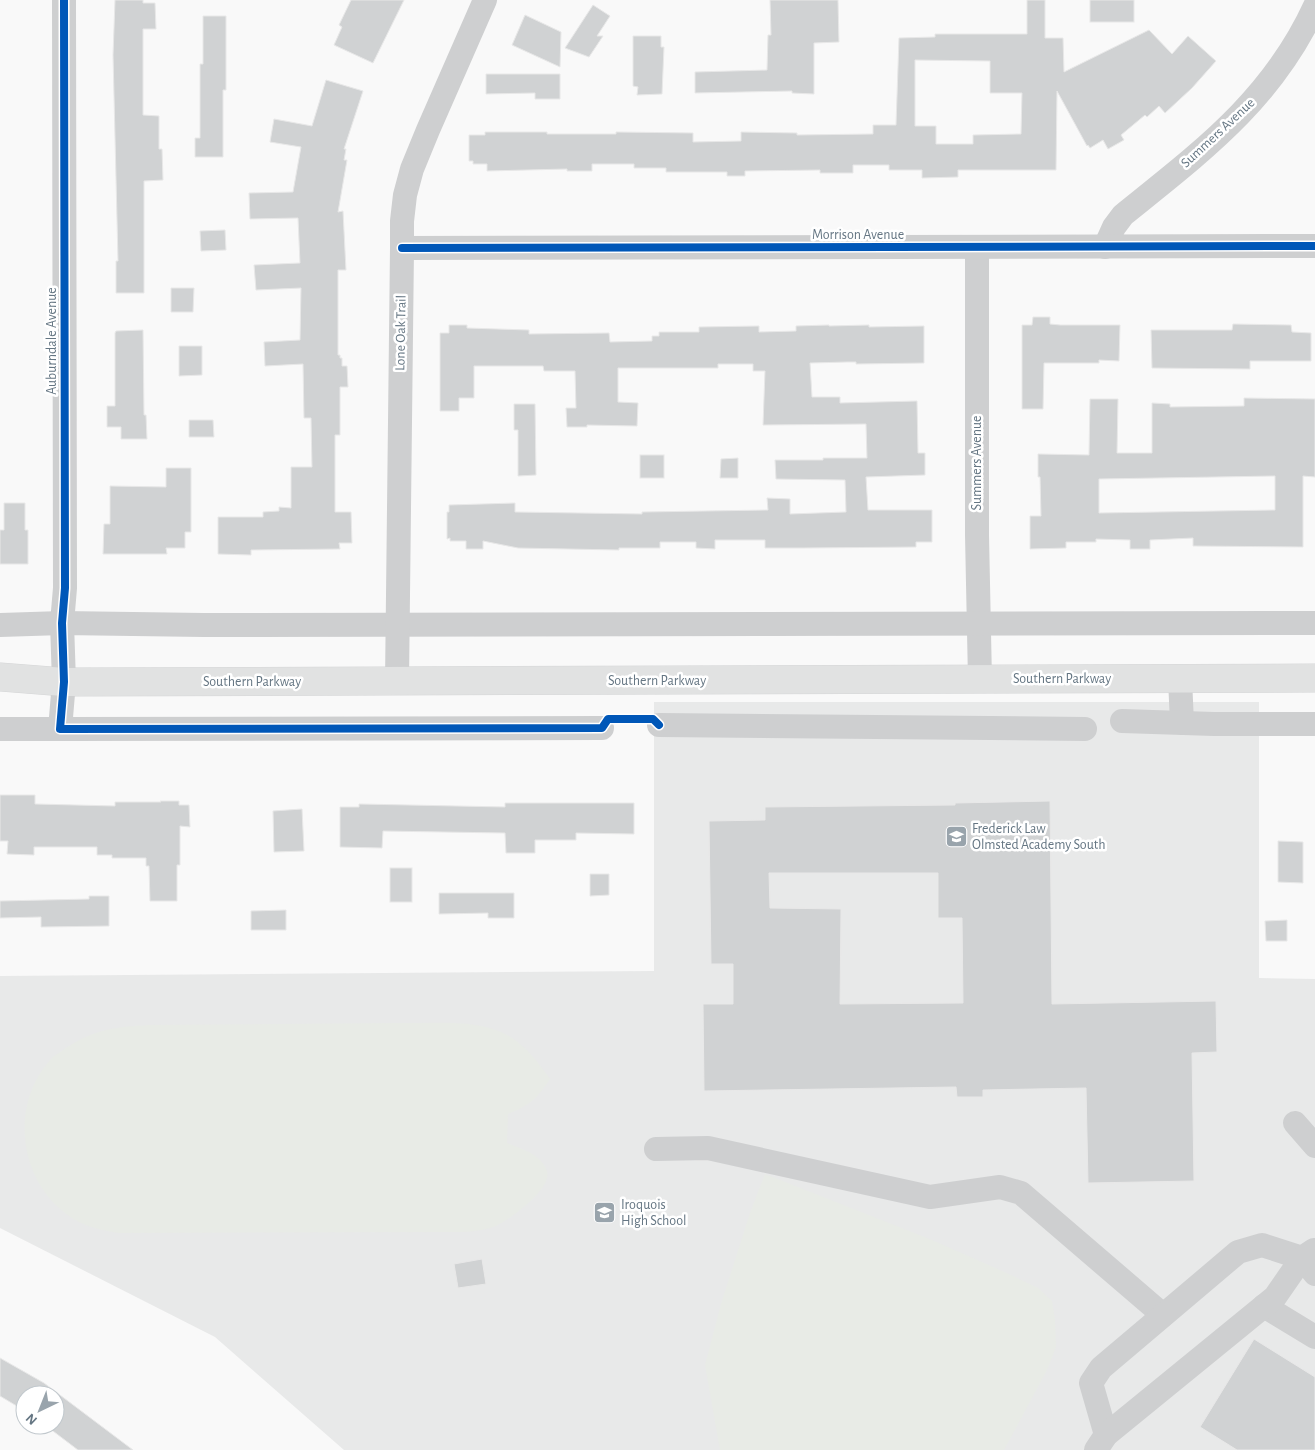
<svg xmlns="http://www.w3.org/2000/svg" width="1315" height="1450" font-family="'Alegreya Sans',sans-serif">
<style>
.built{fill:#e8e9e9}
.green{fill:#e8ebe6}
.building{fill:#d0d2d3;stroke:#e8e8e8;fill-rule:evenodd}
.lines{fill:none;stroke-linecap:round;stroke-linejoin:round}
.major-casing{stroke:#d5d6d7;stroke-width:29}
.minor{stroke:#cecfd0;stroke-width:24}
.major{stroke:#e1e2e2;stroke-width:28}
.cycleway-casing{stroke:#fff;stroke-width:11}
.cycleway{stroke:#0057b8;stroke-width:8}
.labels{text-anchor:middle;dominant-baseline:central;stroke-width:5;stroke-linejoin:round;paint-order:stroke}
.street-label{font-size:14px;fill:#657683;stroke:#fff}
.poi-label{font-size:14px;fill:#657683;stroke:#fff;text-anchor:start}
</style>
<rect width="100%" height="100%" fill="#f9f9f9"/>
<!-- built -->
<polygon class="built" points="654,702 1259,702 1259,978 1315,979 1315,1450 344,1450 215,1337 0,1228 0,976 654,971"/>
<!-- green -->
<g class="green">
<path d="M396 1023C429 1024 478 1018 507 1035 525 1045 538 1062 550 1079 536 1100 530 1105 508 1114L507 1143C522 1149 541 1154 547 1171 553 1189 507 1222 493 1227 476 1233 456 1232 439 1232L119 1233C106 1231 91 1228 79 1222 19 1190 6 1105 53 1057 57 1054 62 1051 66 1048 95 1029 115 1027 149 1025Z"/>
<polygon points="765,1174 932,1240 1011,1275 1038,1288 1052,1301 1055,1320 1056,1347 1047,1370 1004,1450 720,1450 705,1365 721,1304 750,1213"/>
</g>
<!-- building -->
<g class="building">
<polygon points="115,0 143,0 143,3 155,3 156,29 143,29 143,115 159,116 159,149 162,149 163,180 144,181 144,293 116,293 116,261 118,261 113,55"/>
<polygon points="351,0 404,0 373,63 334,45 342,27 339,25"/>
<polygon points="770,0 838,0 839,42 814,43 814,94 792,93 792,91 695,93 695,72 767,70 768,35 771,35"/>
<path d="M1027 0H1045V38H1063L1064 72 1149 30 1172 54 1188 36 1216 61 1192 88 1165 113 1159 106 1147 117 1145 115 1121 135 1124 140 1108 149 1103 140 1090 148 1088 145 1087 146 1057 91 1056 170H958V177L922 178V170H889V165H853V173H820V170L745 171V176H727V172H666V168H634V164H592V171H567V169L487 171V164H473V161H469V135H485V132H547V134H616V132L693 133V142L741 141V132L797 133V135L873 134V125H896L899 38 935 37V34H1027ZM915 60 990 61V93H1022L1021 134 973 135V144H936V126H915Z"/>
<rect x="1090" y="0" width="44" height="22"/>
<polygon points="593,5 610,16 597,36 603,36 589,57 565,48"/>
<polygon points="525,15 561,32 560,67 512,45"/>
<polygon points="203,16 226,16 226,90 223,90 223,157 195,157 195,138 200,138 200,64 203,64"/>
<polygon points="633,36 661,36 661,47 664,47 662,94 637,95 638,87 633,86"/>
<polygon points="486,74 560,74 560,99 535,99 535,93 486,94"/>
<polygon points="326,80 363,91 344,149 346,149 344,160 347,160 338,212 343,211 346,270 338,270 338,355 340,355 340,358 342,358 342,366 347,366 348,387 340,387 340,435 335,435 335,512 351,512 352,543 339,543 340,549 251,550 251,555 218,554 218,517 263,517 263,512 279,511 279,507 291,508 291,467 312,467 311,418 304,418 303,364 265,366 264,342 300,340 301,288 256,290 254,265 300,263 298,218 250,219 249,193 293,192 301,147 270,142 274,119 312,126"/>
<polygon points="225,230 226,250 201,251 200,231"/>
<polygon points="171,288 194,288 193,312 171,312"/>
<polygon points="1033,317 1050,317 1050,324 1060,325 1120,325 1119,361 1099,360 1099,363 1044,363 1043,409 1022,409 1022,325 1032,325"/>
<polygon points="1233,324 1291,325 1292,332 1311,333 1311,361 1250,361 1250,369 1152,368 1151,330 1232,330"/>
<polygon points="449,325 467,325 467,328 529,330 529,334 609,333 610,342 652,341 652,336 659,336 659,332 699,332 699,327 759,326 759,332 796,331 796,326 829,325 829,326 869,325 869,327 924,326 924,363 856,364 856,362 847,362 810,363 812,397 840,397 840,403 917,401 918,453 925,453 925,475 866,477 868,510 932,510 932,542 916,542 916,547 802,548 765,548 765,540 715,540 715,549 696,548 696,542 660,542 660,548 619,548 619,550 518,548 483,541 483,549 466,549 466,541 450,541 450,538 447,539 447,512 449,512 449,505 515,503 515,512 642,514 642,512 768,510 767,498 790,499 790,514 846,512 845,480 776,479 775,460 823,460 823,458 867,458 866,424 763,425 765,371 753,371 753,364 718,364 718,368 618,368 618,402 638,403 637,426 587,425 587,427 567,427 566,408 576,408 575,371 544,371 543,366 474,366 474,398 459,398 459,411 440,411 440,333 449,333"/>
<polygon points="143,330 144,415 146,415 147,439 121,439 121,427 107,427 107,406 115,406 115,333 116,331"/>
<polygon points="179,346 202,346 202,375 179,376"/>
<path d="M1244 398 1315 399V477L1303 476V547L1193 546V538L1150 540V549H1130V540L1096 539V542H1066V548L1030 549V516H1041L1040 477H1038V454L1089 455 1090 399H1118L1117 453H1152V403L1170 404V407L1244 406ZM1275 476V510L1099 513V479Z"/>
<polygon points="514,404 535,404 536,475 518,476 518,430 514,430"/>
<polygon points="189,420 213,420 214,437 189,437"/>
<rect x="640" y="455" width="24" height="23"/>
<polygon points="738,458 738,478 720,478 721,459"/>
<polygon points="166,468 191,468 191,532 185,532 185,548 166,548 167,554 103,554 104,524 110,524 110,486 166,487"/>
<polygon points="4,503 25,503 25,530 28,530 28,564 0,564 0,530 4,530"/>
<polygon points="0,795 35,795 35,804 115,806 115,802 161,802 160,801 179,801 179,805 189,805 190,827 180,826 180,865 177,865 177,901 150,901 149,866 146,866 146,858 112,858 112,855 97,855 97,847 34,847 34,855 7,854 8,841 0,841"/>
<path d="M1050 801 1052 1004 1216 1001 1217 1052 1192 1053 1194 1181 1088 1183 1086 1088 983 1090V1097H957L956 1087 704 1091 703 1004H733V964H711L709 821 765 820V807L955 805V803ZM769 873H938V918H962L963 1003 840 1004 841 909 770 908Z"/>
<polygon points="505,803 634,803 634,834 576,833 576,840 535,840 535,853 506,853 505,833 383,831 382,848 340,847 340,807 359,807 359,804 505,807"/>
<polygon points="302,809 304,851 274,852 273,811"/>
<polygon points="1278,841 1303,842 1303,883 1278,882"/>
<rect x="390" y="868" width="22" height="34"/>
<polygon points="590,874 609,874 609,895 590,896"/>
<polygon points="439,893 514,893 514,918 488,918 488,913 439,914"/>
<polygon points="89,896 109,896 109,926 41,927 41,917 0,918 0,901 89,899"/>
<polygon points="286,910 286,930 251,930 251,911"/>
<polygon points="1287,920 1287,941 1266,941 1265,921"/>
<polygon points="482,1259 486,1284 458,1288 454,1264"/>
<polygon points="1254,1339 1315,1377 1315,1450 1237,1450 1200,1427"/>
<polygon points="0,1358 44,1383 133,1450 78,1450 45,1425 55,1425 55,1395 25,1395 25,1411 0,1396"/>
</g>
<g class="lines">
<defs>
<polyline id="major" points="0,677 64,682 1315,678"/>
</defs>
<!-- major casing -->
<use href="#major" class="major-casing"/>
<!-- minor -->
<g class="minor">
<polyline points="64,0 65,588 62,623 64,682 60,729 602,728"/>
<polyline points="977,247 977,535 980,680"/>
<path d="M1105 247 1114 227 1123 215C1201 152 1272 100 1315 6"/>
<polyline points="402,248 1315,246"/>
<polyline points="0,625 62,623 204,625 1315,623"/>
<polyline points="1180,679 1182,723"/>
<polyline points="397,682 402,248 402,221 405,195 412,169 428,130 485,0"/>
<polyline points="1122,721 1214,724 1315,724"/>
<polyline points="659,725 1085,729"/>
<polyline points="0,729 60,729"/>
<polyline points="1295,1123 1315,1146"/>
<polyline points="656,1149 708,1148 930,1197 1000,1187 1021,1193 1163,1315"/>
<polyline points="1264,1306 1315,1337"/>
<polyline points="1106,1435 1091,1383 1101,1368 1238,1252 1262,1245 1302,1258 1315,1274"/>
<polyline points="1096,1450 1106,1435 1275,1297 1302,1258 1314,1250"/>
</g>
<!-- major -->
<use href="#major" class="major"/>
<defs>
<g id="cycleway">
<polyline points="64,0 65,588 62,623 64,682 60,729 602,728 608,719 653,719 659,725"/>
<polyline points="402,248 1315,246"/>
</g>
</defs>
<!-- cycleway casing -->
<use href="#cycleway" class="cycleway-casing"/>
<!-- cycleway -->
<use href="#cycleway" class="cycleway"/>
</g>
<!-- icons -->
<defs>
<symbol id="school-square" viewBox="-11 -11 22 22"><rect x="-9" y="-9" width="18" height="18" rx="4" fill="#99a4ac" stroke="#fff"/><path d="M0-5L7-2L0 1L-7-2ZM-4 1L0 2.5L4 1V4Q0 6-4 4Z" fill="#fff"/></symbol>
</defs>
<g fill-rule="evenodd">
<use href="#school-square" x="944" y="824" width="25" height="25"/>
<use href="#school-square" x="592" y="1200" width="25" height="25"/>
</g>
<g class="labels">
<!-- street labels -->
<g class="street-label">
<text transform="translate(1218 133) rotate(-43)">Summers Avenue</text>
<text x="858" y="235">Morrison Avenue</text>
<text transform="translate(401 333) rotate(-89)">Lone Oak Trail</text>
<text transform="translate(52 341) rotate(-90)">Auburndale Avenue</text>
<text transform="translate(977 463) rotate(-90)">Summers Avenue</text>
<text x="1062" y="679">Southern Parkway</text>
<text x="657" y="681">Southern Parkway</text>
<text x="252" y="682">Southern Parkway</text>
</g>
<!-- poi labels -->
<g class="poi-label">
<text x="972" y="829">Frederick Law<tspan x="972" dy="16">Olmsted Academy South</tspan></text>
<text x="621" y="1205">Iroquois<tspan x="621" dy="16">High School</tspan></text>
</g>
</g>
<!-- north arrow -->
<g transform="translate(40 1410) rotate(223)"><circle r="24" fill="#ffffff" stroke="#c1c8cd"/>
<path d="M0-4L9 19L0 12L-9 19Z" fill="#99a4ac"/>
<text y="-8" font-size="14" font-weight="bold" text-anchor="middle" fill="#657683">N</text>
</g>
</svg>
